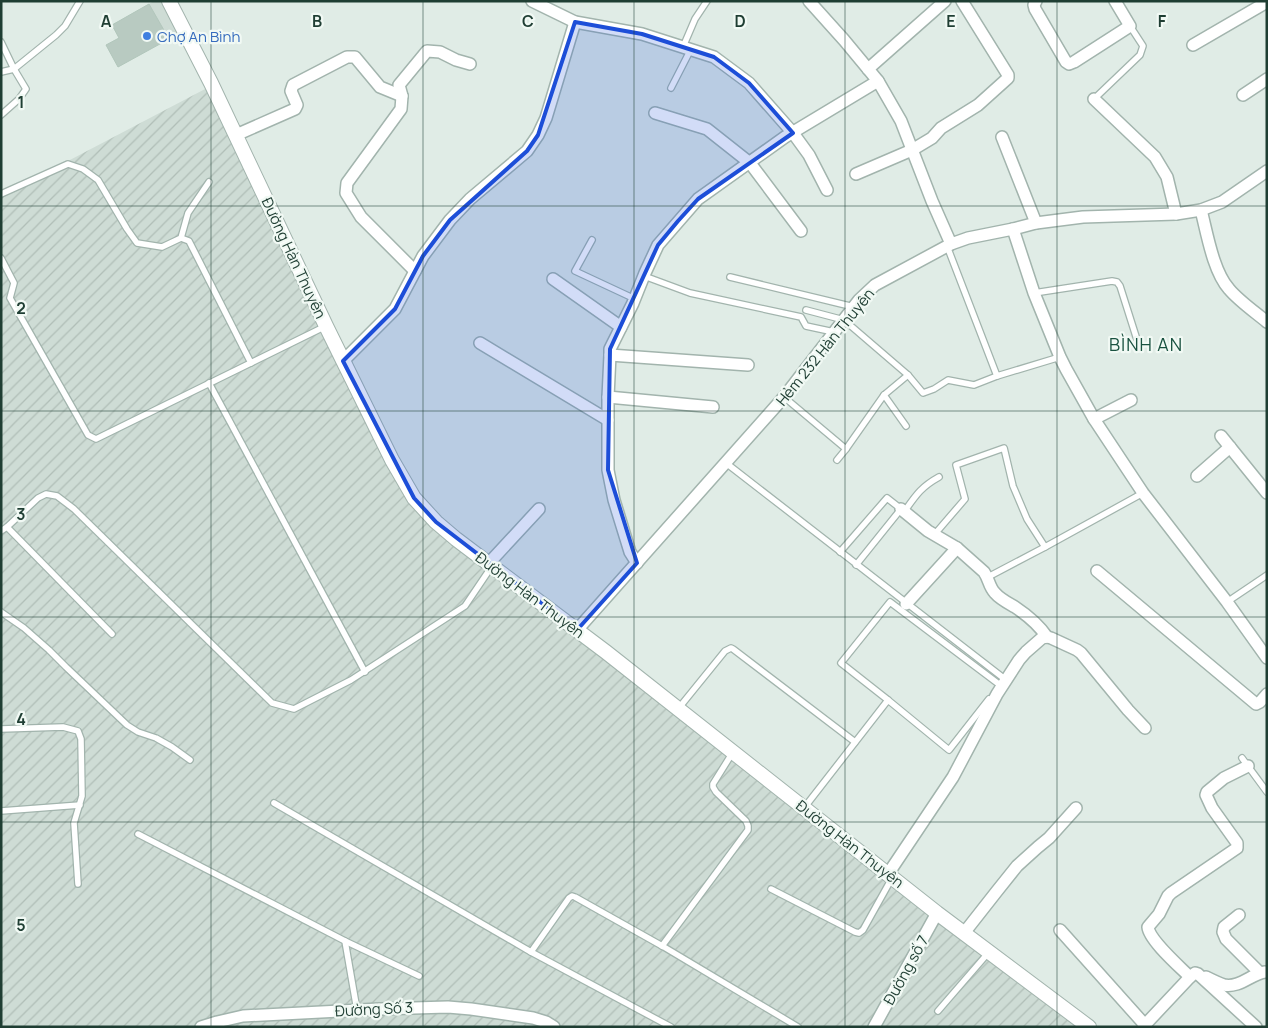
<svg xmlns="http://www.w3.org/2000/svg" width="1268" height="1028" font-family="Manrope,sans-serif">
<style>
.built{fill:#cedcd5}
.industrial{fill:url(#industrial-furrows)}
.building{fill:#b8cac1;stroke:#b2c7bc}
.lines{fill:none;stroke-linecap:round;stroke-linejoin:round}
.service-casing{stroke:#a2b4ad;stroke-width:8}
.minor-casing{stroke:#a2b4ad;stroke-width:14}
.tertiary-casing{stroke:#a2b4ad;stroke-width:16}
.service{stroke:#fff;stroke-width:5.5}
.minor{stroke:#fff;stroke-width:11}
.tertiary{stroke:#fff;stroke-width:14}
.marked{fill:#1d4ed8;fill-opacity:0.2;stroke:#1d4ed8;stroke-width:4;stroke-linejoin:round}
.grid{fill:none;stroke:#1f3e33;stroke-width:1;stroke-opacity:0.55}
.shop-dot{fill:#3f7fe0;stroke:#f1f9f4;stroke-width:2}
.labels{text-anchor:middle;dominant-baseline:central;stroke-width:4.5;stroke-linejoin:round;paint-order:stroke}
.shop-label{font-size:15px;fill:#366cbe;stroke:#f1f9f4;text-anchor:start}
.street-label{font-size:15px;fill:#1f3e33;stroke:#f1f9f4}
.quarter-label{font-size:18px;letter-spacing:1px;fill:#195240;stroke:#f1f9f4}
.grid-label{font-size:16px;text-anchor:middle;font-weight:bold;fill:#1f3e33;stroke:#f1f9f4;stroke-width:4.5;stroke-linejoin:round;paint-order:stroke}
</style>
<defs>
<pattern id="industrial-furrows" width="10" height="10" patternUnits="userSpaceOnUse" patternTransform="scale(1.25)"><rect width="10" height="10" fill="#cedcd5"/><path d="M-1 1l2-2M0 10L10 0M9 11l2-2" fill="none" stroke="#b0beb7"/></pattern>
</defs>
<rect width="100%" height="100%" fill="#e0ece6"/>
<!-- built -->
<polygon class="built" points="154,1 163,1 179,33 118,67 106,45 119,38 112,25"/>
<!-- industrial -->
<polygon class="industrial" points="207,88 408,501 602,657 1078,1027 1,1027 1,192 68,161"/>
<!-- building -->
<polygon class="building" points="149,4 169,39 118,67 106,45 119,38 112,25"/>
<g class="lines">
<defs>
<g id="service">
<polyline points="1,42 14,69 26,89 19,99 1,115"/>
<polyline points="683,47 695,19 707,1"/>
<polyline points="1,72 14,69 56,35 65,26 80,1"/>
<polyline points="671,88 691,49"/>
<polyline points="1094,99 1140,55 1143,46 1130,26"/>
<polyline points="1,194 68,164 83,169 98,180 127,229 137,243 162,247 181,238 188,213 209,182"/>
<polyline points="181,238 189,241 251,363"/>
<polyline points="592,240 575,271 635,299"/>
<polyline points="947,246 997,376 1060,357"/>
<polyline points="1,258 14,283 10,298 88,435 96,439 326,326"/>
<polyline points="644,276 690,293 801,317 806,326 834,332"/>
<polyline points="730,277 854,307"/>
<polyline points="1034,293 1112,281 1117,282 1120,286 1139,346"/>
<polyline points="806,310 844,320 908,375 923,393 934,389 948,380 974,385 997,376"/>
<polyline points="209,383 365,672"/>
<polyline points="884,395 908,375"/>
<polyline points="784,397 846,449 837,460"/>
<polyline points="846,449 884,395 906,426"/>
<polyline points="726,463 1006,680"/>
<path d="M904 512C916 495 921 487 939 477"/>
<polyline points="7,527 112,634"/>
<polyline points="1,531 7,527 38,498 46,494 57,496 74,509 272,703 294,709 351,680 465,606 492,566"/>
<polyline points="934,535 965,499 956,465 1004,448 1013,486 1027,519 1045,547"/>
<polyline points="840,552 887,498 901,509 856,565"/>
<polyline points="988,577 1045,547 1143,493"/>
<polyline points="1227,602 1267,575"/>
<polyline points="1,612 24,628 49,650 66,667 127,725 138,732 156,738 172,747 190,760"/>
<polyline points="888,700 841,663 890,602 1000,685 998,688"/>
<polyline points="678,709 725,651 731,648 733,649 855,742"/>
<polyline points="1,729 63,727 78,731 81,739 82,796 74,823 78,884"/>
<polyline points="1242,758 1267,792"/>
<polyline points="274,803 531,952 671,1027"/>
<polyline points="804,808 888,700 949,750 989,699"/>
<polyline points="1,811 80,805"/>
<polyline points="138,834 345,941 357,1010"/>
<polyline points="771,889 855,932 859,933 863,930 892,878"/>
<polyline points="345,941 419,976"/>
<polyline points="662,946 748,830 748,826 746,821 716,792 713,787 713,784 733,752"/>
<polyline points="531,952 569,898 572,896 575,897 664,947 798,1027"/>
<polyline points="938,1011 989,952"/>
</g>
<g id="minor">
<polyline points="532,1 575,22 642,34 714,57 749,83 793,133 809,155 827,190"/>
<polyline points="809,1 844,40 878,81 901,121 932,201 951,244"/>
<polyline points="1036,1 1034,5 1035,9 1066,62 1069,64 1074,62 1130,26 1115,1"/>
<polyline points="1193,45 1267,2"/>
<polyline points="868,69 945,1"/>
<polyline points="1243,95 1267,79"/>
<polyline points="1094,99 1155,157 1167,177 1176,214"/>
<polyline points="655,113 707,129 750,163 801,231"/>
<polyline points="236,135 295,109 297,105 291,91 293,85 347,57 355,57 380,87 402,96"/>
<polyline points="1002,137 1036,223"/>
<polyline points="856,174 912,150 932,138 941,128 978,105 1008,78 1008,75 962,1"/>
<path d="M1201 210C1207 233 1213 271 1229 289 1239 301 1255 312 1267 322"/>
<polyline points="1013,229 1034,293 1060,357 1066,369 1094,419 1143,493 1227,602 1267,658"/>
<polyline points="415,271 361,217 346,193 347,183 401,109 402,96 399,85 427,51 440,52 456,60 470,64"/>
<polyline points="553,279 621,327"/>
<polyline points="480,343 608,420"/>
<polyline points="610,355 748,365"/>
<polyline points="343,361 395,309 423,256 450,220 470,199 527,151 538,135 546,118 575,22"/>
<polyline points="608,397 713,407"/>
<polyline points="1094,419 1131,400"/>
<polyline points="1221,436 1267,493"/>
<polyline points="1197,476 1230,447"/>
<path d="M901 509 928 531 957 548 984 572C989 579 989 587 995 593 1000 599 1008 603 1015 607 1027 615 1039 625 1047 637"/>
<polyline points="489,563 539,509"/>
<polyline points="637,563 630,552 614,500 608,470 608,397 610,355 610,349 633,303 645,273 658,245 698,199 785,137 878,81"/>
<polyline points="1097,571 1256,704 1260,702 1267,694"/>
<polyline points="906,604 957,548"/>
<polyline points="577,630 784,397 859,300 875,285 951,244 968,238 1013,229 1036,223 1083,217 1176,214 1201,210 1222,202 1267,171"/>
<polyline points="888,874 953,777 997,694 1019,660 1026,652 1042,638 1047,637 1051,638 1077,650 1081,653 1128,710 1145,728"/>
<polyline points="1239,915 1224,927 1223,932 1226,939 1259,972"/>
<polyline points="1060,930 1145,1025"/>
<polyline points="964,933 997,891 1017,866 1038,847 1049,838 1076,808"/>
<path d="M1190 977C1180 967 1149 940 1148 927L1159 914 1168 896 1171 893 1237 848V843L1212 808 1206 795 1207 792 1224 778 1248 766"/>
<path d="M1206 977C1212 980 1218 983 1224 985 1240 988 1251 974 1265 972"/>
<polyline points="201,1027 217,1022 243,1016 379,1009 448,1007 471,1009 533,1018 546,1022 554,1027"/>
<polyline points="874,1027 937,913"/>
<polyline points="1143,1027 1190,977 1195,973 1198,974 1256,1027"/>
</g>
<polyline id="tertiary" points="169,1 211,83 326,326 392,460 414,498 436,522 456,539 606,652 937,913 1089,1027"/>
</defs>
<!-- service casing -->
<use href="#service" class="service-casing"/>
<!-- minor casing -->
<use href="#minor" class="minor-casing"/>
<!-- tertiary casing -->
<use href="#tertiary" class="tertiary-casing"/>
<!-- service -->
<use href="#service" class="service"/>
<!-- minor -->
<use href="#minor" class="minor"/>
<!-- tertiary -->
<use href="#tertiary" class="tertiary"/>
</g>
<!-- marked area -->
<path class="marked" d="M575 22 642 34 714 57 749 83 793 133 698 199 678 221 658 245 610 349 608 470 637 563 577 630 436 522 414 498 343 361 395 309 423 256 450 220 527 151 538 135Z"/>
<!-- grid -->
<path class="grid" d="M211 1V1027M423 1V1027M634 1V1027M845 1V1027M1057 1V1027M1 206H1267M1 411H1267M1 617H1267M1 822H1267"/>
<!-- markers -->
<circle class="shop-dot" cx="147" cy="36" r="5"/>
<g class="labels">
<!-- shop labels -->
<g class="shop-label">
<text x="157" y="36">Chợ An Bình</text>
</g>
<!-- street labels -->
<g class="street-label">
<text transform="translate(294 258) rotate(65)">Đường Hàn Thuyên</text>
<text transform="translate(825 347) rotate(-51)">Hẻm 232 Hàn Thuyên</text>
<text transform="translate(530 595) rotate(37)">Đường Hàn Thuyên</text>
<text transform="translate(850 844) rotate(38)">Đường Hàn Thuyên</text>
<text transform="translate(906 970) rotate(-61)">Đường số 7</text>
<text transform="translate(374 1009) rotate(-3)">Đường Số 3</text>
</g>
<!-- quarter labels -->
<g class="quarter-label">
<text x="1146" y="344">BÌNH AN</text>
</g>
</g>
<g class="grid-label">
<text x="106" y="27">A</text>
<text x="317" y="27">B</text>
<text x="528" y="27">C</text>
<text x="740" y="27">D</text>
<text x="951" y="27">E</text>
<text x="1162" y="27">F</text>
<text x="21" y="108">1</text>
<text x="21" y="314">2</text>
<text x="21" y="520">3</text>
<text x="21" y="725">4</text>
<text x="21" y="931">5</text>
</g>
<!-- border -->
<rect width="1268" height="1028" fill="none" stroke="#1f3e33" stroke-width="5"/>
</svg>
